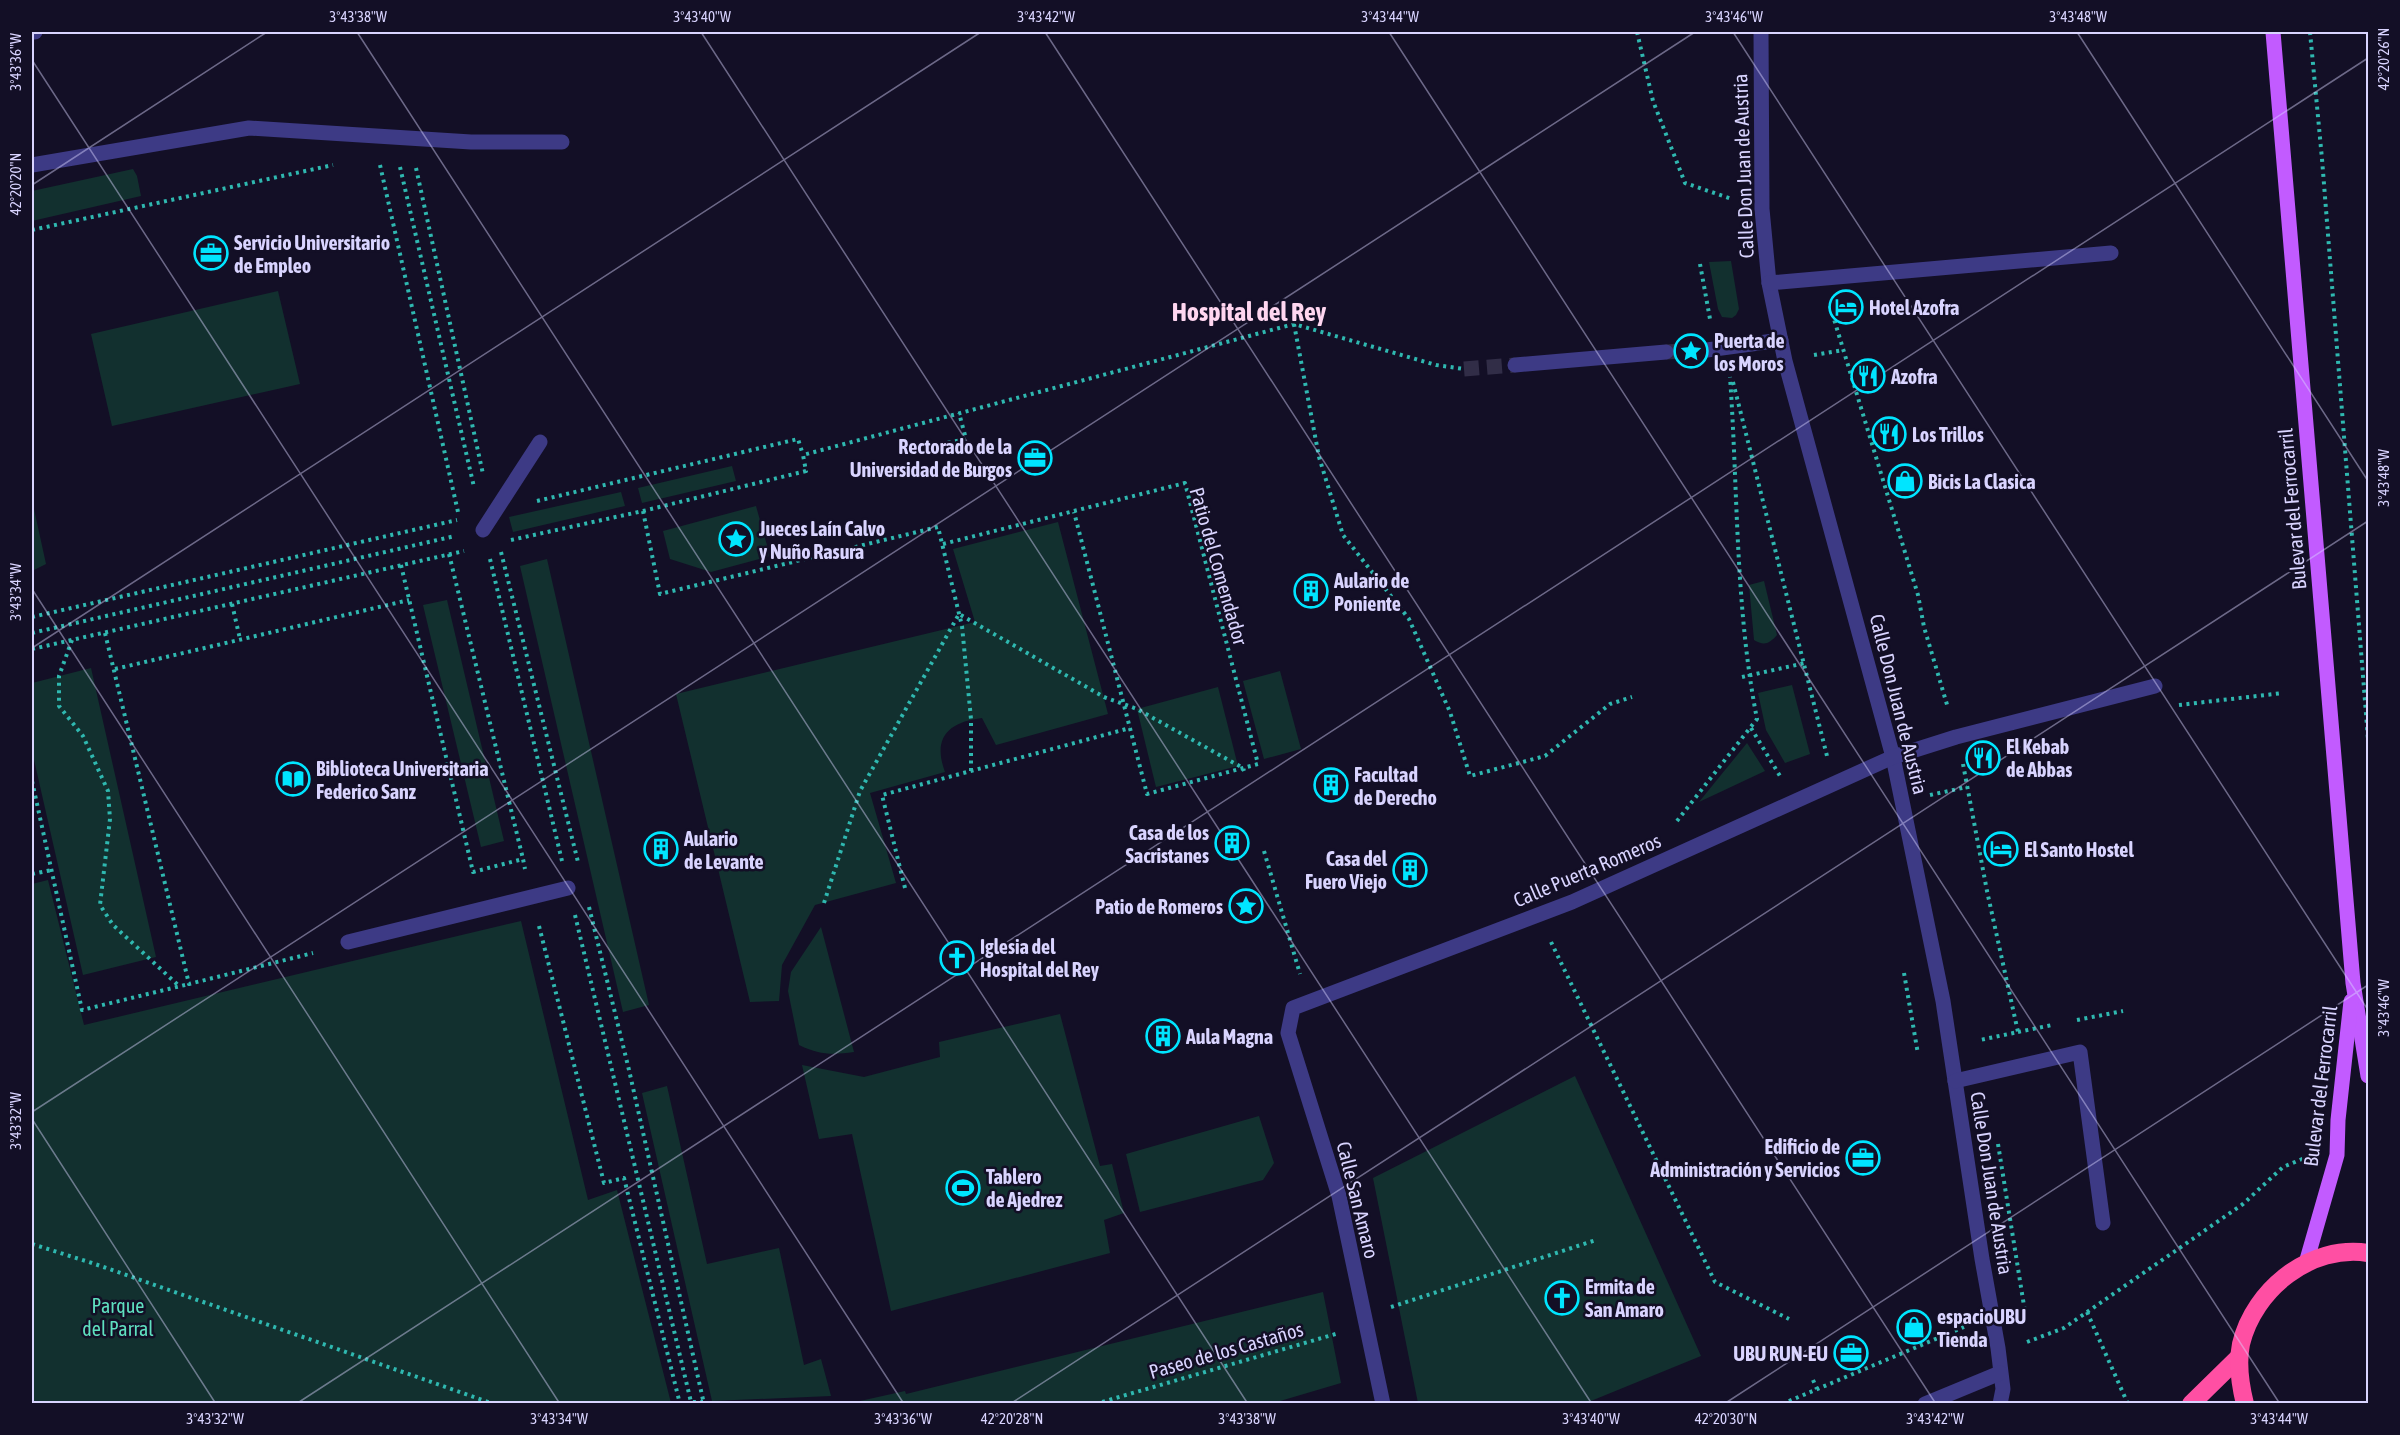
<svg xmlns="http://www.w3.org/2000/svg" width="2400" height="1435" font-family="'Asap Condensed',sans-serif">
<style>
.green{fill:#12302f}
.lines{fill:none;stroke-linecap:round;stroke-linejoin:round}
.minor-tunnel{stroke:#312d47;stroke-width:15;stroke-dasharray:15 8;stroke-linecap:butt}
.path{stroke:#2fb8b0;stroke-width:4;stroke-dasharray:3 4.5;stroke-linecap:butt}
.minor{stroke:#3d3a85;stroke-width:15}
.major{stroke:#c25bff;stroke-width:15}
.highway{stroke:#ff4fa3;stroke-width:18}
.ticks{fill:none;stroke:#d9d4ff;stroke-width:1.5;stroke-opacity:0.45}
.labels{text-anchor:middle;dominant-baseline:central;stroke-width:5;stroke-linejoin:round;paint-order:stroke}
.street-label{font-size:20px;fill:#d9d4ff;stroke:#130f26}
.poi-label{font-size:20px;font-weight:bold;fill:#d9d4ff;stroke:#130f26;text-anchor:start}
.park-label{font-size:20px;fill:#5fe0c0;stroke:#130f26}
.district-label{font-size:26px;font-weight:bold;fill:#ffd6f0;stroke:#130f26}
.neatline{fill:none;stroke:#d9d4ff;stroke-width:2}
.ticks-label{font-size:15px;text-anchor:middle;fill:#d9d4ff}
</style>
<rect width="100%" height="100%" fill="#130f26"/>
<!-- green -->
<g class="green">
<polygon points="133,169 137,176 141,196 32,221 32,191"/>
<polygon points="1731,261 1739,309 1736,315 1732,318 1722,317 1718,309 1709,262"/>
<polygon points="278,291 300,384 112,426 91,334"/>
<polygon points="732,466 736,481 642,503 638,488"/>
<polygon points="621,492 625,506 513,532 509,517"/>
<polygon points="32,500 46,564 32,571"/>
<polygon points="756,506 770,556 711,572 670,559 663,531"/>
<path d="M1058 522 1108 714 996 745 982 718C949 722 932 737 945 772L870 793 896 883 815 905 782 965 779 1001 750 1002 676 694 975 622 953 549Z"/>
<polygon points="547,559 649,1005 623,1012 520,566"/>
<path d="M1764 581 1777 635C1769 644 1764 646 1754 640L1749 585Z"/>
<polygon points="447,600 504,841 481,847 423,605"/>
<polygon points="91,668 156,957 83,975 32,751 32,683"/>
<polygon points="1280,671 1301,749 1264,759 1243,681"/>
<polygon points="1792,685 1810,754 1785,763 1766,730 1758,693"/>
<polygon points="1218,687 1238,766 1156,787 1137,709"/>
<polygon points="1747,743 1765,771 1699,802"/>
<polygon points="48,880 84,1025 521,921 588,1200 617,1190 671,1403 32,1403 32,884"/>
<path d="M821 927 854 1052C833 1055 819 1055 799 1045L788 991 791 972Z"/>
<polygon points="1060,1014 1100,1166 1112,1164 1124,1213 1104,1220 1110,1253 891,1311 852,1134 819,1139 802,1065 864,1077 940,1057 939,1042"/>
<polygon points="1575,1076 1701,1356 1586,1403 1418,1403 1373,1178"/>
<polygon points="667,1086 707,1264 779,1248 804,1365 821,1359 831,1396 712,1401 642,1093"/>
<polygon points="1259,1116 1274,1163 1263,1180 1140,1212 1126,1154"/>
<polygon points="1323,1292 1341,1383 1270,1404 851,1403 905,1391 906,1394"/>
</g>
<g class="lines">
<!-- minor-tunnel -->
<g class="minor-tunnel">
<polyline points="1666,352 1707,350"/>
<polyline points="1464,369 1515,365"/>
</g>
<!-- path -->
<g class="path">
<polyline points="1637,32 1653,101 1685,183 1732,199"/>
<polyline points="2310,32 2322,159 2368,739"/>
<polyline points="380,165 458,512"/>
<polyline points="400,167 474,487"/>
<polyline points="416,168 483,474"/>
<polyline points="32,230 333,165"/>
<polyline points="1700,264 1710,319"/>
<polyline points="1830,306 1918,595 1924,627 1948,708"/>
<polyline points="1294,324 1319,457 1343,535 1409,619 1450,712 1470,776 1545,756 1610,704 1632,697"/>
<polyline points="1814,355 1843,350"/>
<polyline points="1733,382 1827,756"/>
<polyline points="911,450 966,439 959,413"/>
<polyline points="537,501 798,439 803,455"/>
<polyline points="643,511 660,594 938,527 962,626 971,719 971,771"/>
<polyline points="511,540 643,511 806,471 803,455 1294,324 1436,365 1464,369"/>
<polyline points="943,544 1185,483 1258,764 1147,794 1074,512"/>
<polyline points="501,552 578,862"/>
<polyline points="449,554 523,859"/>
<polyline points="490,559 562,861"/>
<polyline points="401,565 473,872 523,859 525,869"/>
<polyline points="232,604 240,639"/>
<polyline points="32,617 457,520"/>
<polyline points="32,633 455,536"/>
<polyline points="105,633 189,984 313,953"/>
<polyline points="72,640 59,676 59,706 83,736 108,791 110,819 100,905 113,925 179,986"/>
<polyline points="32,649 464,551"/>
<polyline points="115,669 409,600"/>
<polyline points="1742,677 1805,663"/>
<polyline points="2179,705 2283,693"/>
<polyline points="1751,728 1780,776"/>
<polyline points="1963,764 1987,891 2018,1032 1980,1040 1981,1042"/>
<polyline points="32,781 82,1010 189,984"/>
<polyline points="1930,795 1967,787"/>
<path d="M1677 821 1757 719C1735 607 1738 490 1730 377"/>
<polyline points="1264,851 1300,974"/>
<polyline points="32,874 52,870"/>
<polyline points="905,888 882,795 1130,728"/>
<polyline points="824,903 860,791 959,614 1104,697 1137,709 1243,768 1244,771"/>
<polyline points="589,907 629,1070 704,1404"/>
<polyline points="575,915 691,1402 703,1402"/>
<polyline points="539,926 604,1183 624,1178 680,1404"/>
<polyline points="1551,942 1715,1282 1789,1319"/>
<polyline points="1904,973 1918,1054"/>
<polyline points="2077,1020 2123,1011"/>
<polyline points="2018,1032 2052,1025"/>
<polyline points="1998,1144 2025,1312"/>
<polyline points="32,1244 92,1263 494,1404"/>
<polyline points="1391,1307 1596,1240"/>
<polyline points="2087,1312 2128,1404"/>
<polyline points="2027,1342 2064,1328 2243,1204 2283,1167 2307,1157"/>
<polyline points="1813,1380 1817,1389"/>
<polyline points="1095,1404 1339,1333"/>
<polyline points="1782,1404 1964,1327"/>
</g>
<!-- minor -->
<g class="minor">
<polyline points="32,32 35,32"/>
<polyline points="1761,32 1762,209 1769,283 1785,361 1893,757 1943,1001 1982,1259 1998,1348 2003,1389 2000,1404"/>
<polyline points="32,165 249,128 471,142 562,142"/>
<polyline points="1769,283 2111,253"/>
<polyline points="1707,350 1781,340"/>
<polyline points="1515,365 1666,352"/>
<polyline points="483,530 540,442"/>
<polyline points="348,942 568,888"/>
<polyline points="1955,1081 2080,1052 2103,1223"/>
<polyline points="1383,1404 1339,1196 1288,1033 1293,1008 1572,902 1893,757 1956,737 2155,686"/>
<polyline points="1925,1404 2000,1373"/>
</g>
<!-- major -->
<g class="major">
<polyline points="2273,32 2353,983 2368,1076"/>
<polyline points="2306,1263 2337,1155 2338,1120 2351,1001"/>
</g>
<!-- highway -->
<g class="highway">
<polyline points="2191,1404 2239,1357"/>
<path d="M2245 1404C2240 1384 2237 1364 2241 1344 2254 1289 2311 1244 2368 1253"/>
</g>
</g>
<!-- ticks -->
<path class="ticks" d="M357 32 1248 1404M701 32 1592 1404M1045 32 1936 1404M1389 32 2280 1404M1733 32 2368 1010M2077 32 2368 481M32 60 904 1404M32 185 267 32M32 589 560 1404M32 648 981 32M32 1112 1695 32M32 1119 216 1404M296 1404 2368 58M1010 1404 2368 521M1724 1404 2368 985"/>
<!-- icons -->
<defs>
<symbol id="office-ring" viewBox="-11 -11 22 22"><circle r="9.5" fill="#130f26" stroke="#00e5ff" stroke-width="1.5"/><path d="M-6-3h4V-5.5h4V-3h4V5H-6ZM-1-4.5V-3h2v-1.5ZM-6 0V1H6V0Z" fill="#00e5ff"/></symbol>
<symbol id="hotel-ring" viewBox="-11 -11 22 22"><circle r="9.5" fill="#130f26" stroke="#00e5ff" stroke-width="1.5"/><path d="M-6-4.5h1.5V1H6V5H4.5V3h-9V5H-6ZM-4 0a1.8 1.8 0 1 1 3.6 0ZM.5 0V-2.5h3Q6-2.5 6 0Z" fill="#00e5ff"/></symbol>
<symbol id="sight-ring" viewBox="-11 -11 22 22"><circle r="9.5" fill="#130f26" stroke="#00e5ff" stroke-width="1.5"/><path d="M0-6L1.8-2.2L6-1.7L2.9 1.2L3.7 5.4L0 3.3L-3.7 5.4L-2.9 1.2L-6-1.7L-1.8-2.2Z" fill="#00e5ff"/></symbol>
<symbol id="restaurant-ring" viewBox="-11 -11 22 22"><circle r="9.5" fill="#130f26" stroke="#00e5ff" stroke-width="1.5"/><path d="M-5-6h1v4h1v-4h1v4h1v-4h1v5L-1.5 .5V6h-2V.5L-5-1ZM5-6V6H3V1.5H1.5Q1.5-4 5-6Z" fill="#00e5ff"/></symbol>
<symbol id="shop-ring" viewBox="-11 -11 22 22"><circle r="9.5" fill="#130f26" stroke="#00e5ff" stroke-width="1.5"/><path d="M-5-2.5h2.3a2.7 3.5 0 0 1 5.4 0H5L5.5 6h-11ZM-1.5-2.5h3a1.5 2.3 0 0 0-3 0Z" fill="#00e5ff"/></symbol>
<symbol id="building-ring" viewBox="-11 -11 22 22"><circle r="9.5" fill="#130f26" stroke="#00e5ff" stroke-width="1.5"/><path d="M-4-6H4V6H1V3H-1V6H-4ZM-2.5-4.3h1.7v1.8h-1.7ZM.8-4.3h1.7v1.8H.8ZM-2.5-1h1.7V.8h-1.7ZM.8-1h1.7V.8H.8Z" fill="#00e5ff"/></symbol>
<symbol id="library-ring" viewBox="-11 -11 22 22"><circle r="9.5" fill="#130f26" stroke="#00e5ff" stroke-width="1.5"/><path d="M-6-4Q-3-5.5-.7-3.5V5Q-3 3-6 4ZM6-4Q3-5.5 .7-3.5V5Q3 3 6 4Z" fill="#00e5ff"/></symbol>
<symbol id="church-ring" viewBox="-11 -11 22 22"><circle r="9.5" fill="#130f26" stroke="#00e5ff" stroke-width="1.5"/><path d="M-1.2-6h2.4v3.5h3.3v2.4h-3.3V6h-2.4V-.1h-3.3v-2.4h3.3Z" fill="#00e5ff"/></symbol>
<symbol id="stadium-ring" viewBox="-11 -11 22 22"><circle r="9.5" fill="#130f26" stroke="#00e5ff" stroke-width="1.5"/><path d="M0-5a6.5 5 0 1 0 0 10a6.5 5 0 1 0 0-10ZM-3.5-1.8h7v3.6h-7Z" fill="#00e5ff"/></symbol>
</defs>
<g fill-rule="evenodd">
<use href="#office-ring" x="192" y="234" width="38" height="38"/>
<use href="#hotel-ring" x="1827" y="288" width="38" height="38"/>
<use href="#sight-ring" x="1672" y="332" width="38" height="38"/>
<use href="#restaurant-ring" x="1849" y="357" width="38" height="38"/>
<use href="#restaurant-ring" x="1870" y="415" width="38" height="38"/>
<use href="#office-ring" x="1016" y="439" width="38" height="38"/>
<use href="#shop-ring" x="1886" y="462" width="38" height="38"/>
<use href="#sight-ring" x="717" y="520" width="38" height="38"/>
<use href="#building-ring" x="1292" y="572" width="38" height="38"/>
<use href="#restaurant-ring" x="1964" y="739" width="38" height="38"/>
<use href="#library-ring" x="274" y="760" width="38" height="38"/>
<use href="#building-ring" x="1312" y="766" width="38" height="38"/>
<use href="#building-ring" x="1213" y="824" width="38" height="38"/>
<use href="#building-ring" x="642" y="830" width="38" height="38"/>
<use href="#hotel-ring" x="1982" y="830" width="38" height="38"/>
<use href="#building-ring" x="1391" y="851" width="38" height="38"/>
<use href="#sight-ring" x="1227" y="887" width="38" height="38"/>
<use href="#church-ring" x="938" y="939" width="38" height="38"/>
<use href="#building-ring" x="1144" y="1017" width="38" height="38"/>
<use href="#office-ring" x="1844" y="1139" width="38" height="38"/>
<use href="#stadium-ring" x="944" y="1169" width="38" height="38"/>
<use href="#church-ring" x="1543" y="1279" width="38" height="38"/>
<use href="#shop-ring" x="1895" y="1308" width="38" height="38"/>
<use href="#office-ring" x="1832" y="1334" width="38" height="38"/>
</g>
<g class="labels">
<!-- street labels -->
<g class="street-label">
<text transform="translate(1743 166) rotate(-92)">Calle Don Juan de Austria</text>
<text transform="translate(2292 509) rotate(-95)">Bulevar del Ferrocarril</text>
<text transform="translate(1219 566) rotate(74)">Patio del Comendador</text>
<text transform="translate(1899 704) rotate(76)">Calle Don Juan de Austria</text>
<text transform="translate(1587 870) rotate(-23)">Calle Puerta Romeros</text>
<text transform="translate(2320 1086) rotate(-83)">Bulevar del Ferrocarril</text>
<text transform="translate(1992 1183) rotate(81)">Calle Don Juan de Austria</text>
<text transform="translate(1358 1200) rotate(76)">Calle San Amaro</text>
<text transform="translate(1226 1350) rotate(-16)">Paseo de los Castaños</text>
</g>
<!-- poi labels -->
<g class="poi-label">
<text x="234" y="242">Servicio Universitario<tspan x="234" dy="23">de Empleo</tspan></text>
<text x="1869" y="307">Hotel Azofra</text>
<text x="1714" y="340">Puerta de<tspan x="1714" dy="23">los Moros</tspan></text>
<text x="1891" y="376">Azofra</text>
<text x="1912" y="434">Los Trillos</text>
<text x="1012" y="446" text-anchor="end">Rectorado de la<tspan x="1012" dy="23">Universidad de Burgos</tspan></text>
<text x="1928" y="481">Bicis La Clasica</text>
<text x="759" y="528">Jueces Laín Calvo<tspan x="759" dy="23">y Nuño Rasura</tspan></text>
<text x="1334" y="580">Aulario de<tspan x="1334" dy="23">Poniente</tspan></text>
<text x="2006" y="746">El Kebab<tspan x="2006" dy="23">de Abbas</tspan></text>
<text x="316" y="768">Biblioteca Universitaria<tspan x="316" dy="23">Federico Sanz</tspan></text>
<text x="1354" y="774">Facultad<tspan x="1354" dy="23">de Derecho</tspan></text>
<text x="1209" y="832" text-anchor="end">Casa de los<tspan x="1209" dy="23">Sacristanes</tspan></text>
<text x="684" y="838">Aulario<tspan x="684" dy="23">de Levante</tspan></text>
<text x="2024" y="849">El Santo Hostel</text>
<text x="1387" y="858" text-anchor="end">Casa del<tspan x="1387" dy="23">Fuero Viejo</tspan></text>
<text x="1223" y="906" text-anchor="end">Patio de Romeros</text>
<text x="980" y="946">Iglesia del<tspan x="980" dy="23">Hospital del Rey</tspan></text>
<text x="1186" y="1036">Aula Magna</text>
<text x="1840" y="1146" text-anchor="end">Edificio de<tspan x="1840" dy="23">Administración y Servicios</tspan></text>
<text x="986" y="1176">Tablero<tspan x="986" dy="23">de Ajedrez</tspan></text>
<text x="1585" y="1286">Ermita de<tspan x="1585" dy="23">San Amaro</tspan></text>
<text x="1937" y="1316">espacioUBU<tspan x="1937" dy="23">Tienda</tspan></text>
<text x="1828" y="1353" text-anchor="end">UBU RUN-EU</text>
</g>
<!-- park labels -->
<g class="park-label">
<text x="118" y="1305">Parque<tspan x="118" dy="23">del Parral</tspan></text>
</g>
<!-- district labels -->
<g class="district-label">
<text x="1249" y="312">Hospital del Rey</text>
</g>
</g>
<!-- border -->
<rect width="2400" height="1435" fill="none" stroke="#130f26" stroke-width="66"/>
<rect x="33" y="33" width="2334" height="1369" class="neatline"/>
<g class="ticks-label">
<text x="358" y="22">3°43'38"W</text>
<text x="702" y="22">3°43'40"W</text>
<text x="1046" y="22">3°43'42"W</text>
<text x="1390" y="22">3°43'44"W</text>
<text x="1734" y="22">3°43'46"W</text>
<text x="2078" y="22">3°43'48"W</text>
<text transform="translate(2384 59) rotate(-90)" y="5">42°20'26"N</text>
<text transform="translate(16 62) rotate(-90)" y="5">3°43'36"W</text>
<text transform="translate(16 184) rotate(-90)" y="5">42°20'20"N</text>
<text transform="translate(2384 478) rotate(-90)" y="5">3°43'48"W</text>
<text transform="translate(16 592) rotate(-90)" y="5">3°43'34"W</text>
<text transform="translate(2384 1008) rotate(-90)" y="5">3°43'46"W</text>
<text transform="translate(16 1121) rotate(-90)" y="5">3°43'32"W</text>
<text x="215" y="1424">3°43'32"W</text>
<text x="559" y="1424">3°43'34"W</text>
<text x="903" y="1424">3°43'36"W</text>
<text x="1012" y="1424">42°20'28"N</text>
<text x="1247" y="1424">3°43'38"W</text>
<text x="1591" y="1424">3°43'40"W</text>
<text x="1726" y="1424">42°20'30"N</text>
<text x="1935" y="1424">3°43'42"W</text>
<text x="2279" y="1424">3°43'44"W</text>
</g>
</svg>
